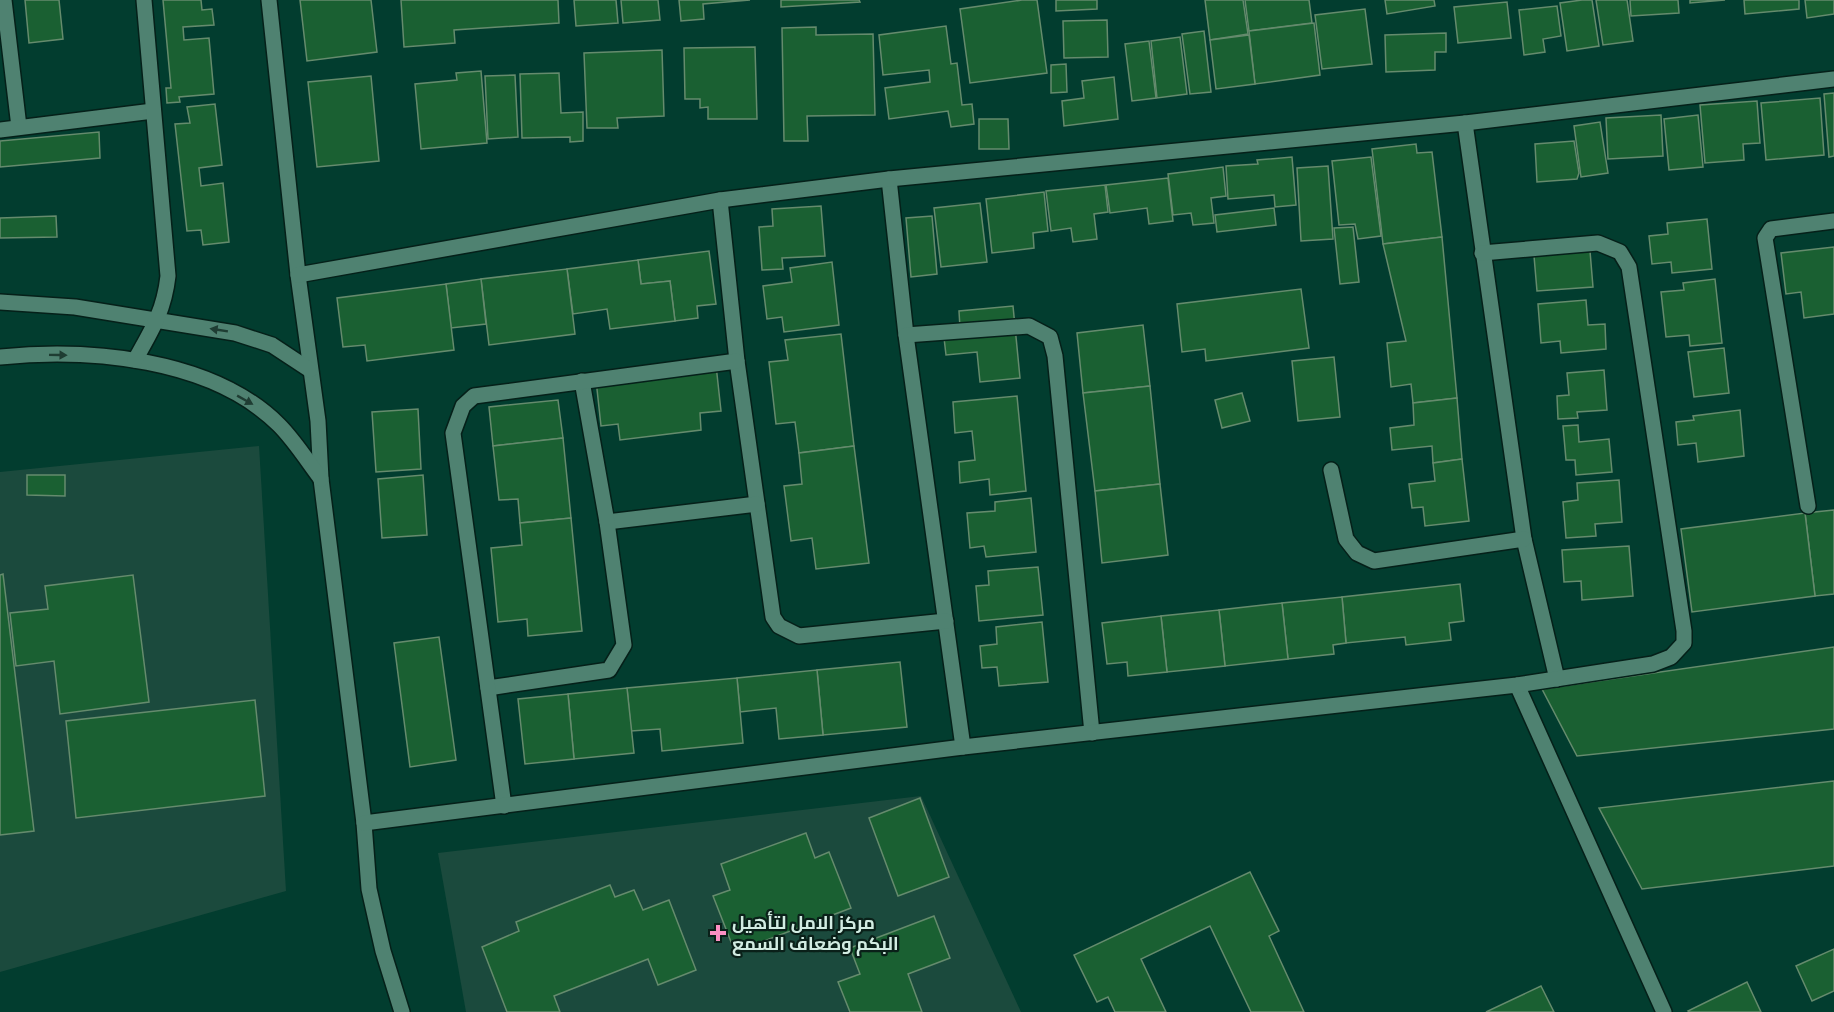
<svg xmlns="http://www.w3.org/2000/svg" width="1834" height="1012" font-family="'DM Sans',Cairo,sans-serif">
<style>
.built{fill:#1b4a3d}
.building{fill:#1a6032;stroke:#658b6d;stroke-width:1.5}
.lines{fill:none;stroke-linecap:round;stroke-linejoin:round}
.minor-casing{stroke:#052019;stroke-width:18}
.minor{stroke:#4f8271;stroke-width:15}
.oneway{fill:#1f3d33}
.poi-dot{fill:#fc8fc3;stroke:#0a2019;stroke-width:2}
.labels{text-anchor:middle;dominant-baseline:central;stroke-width:4.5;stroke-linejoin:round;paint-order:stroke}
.poi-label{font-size:18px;font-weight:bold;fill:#d2ece2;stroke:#0a2019;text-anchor:start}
</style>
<rect width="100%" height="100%" fill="#023d2f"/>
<!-- built -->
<g class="built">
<polygon points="259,446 286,891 0,972 0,472"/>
<polygon points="921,796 1021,1012 466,1012 438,853"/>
</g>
<!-- building -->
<g class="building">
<polygon points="25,0 59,0 63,39 29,43"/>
<polygon points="163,0 201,0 202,10 212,9 214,25 183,27 184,40 209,38 214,94 179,97 180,102 167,103 166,88 171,88"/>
<polygon points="300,0 371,0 377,52 307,61"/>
<polygon points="401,0 558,0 559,23 454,30 455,43 404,47"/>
<polygon points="574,0 616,0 618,23 576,26"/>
<polygon points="621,0 658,0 660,20 623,23"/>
<polygon points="679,0 750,0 703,4 704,19 681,21"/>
<polygon points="781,0 859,0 860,2 781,7"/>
<polygon points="1022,0 1037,0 1047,73 970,83 960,9"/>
<polygon points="1056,0 1097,0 1097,9 1056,11"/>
<polygon points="1205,0 1243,0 1248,34 1210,40"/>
<polygon points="1245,0 1309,0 1312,23 1249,31"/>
<polygon points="1385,0 1434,0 1435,6 1387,14"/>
<polygon points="1582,0 1592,0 1599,46 1567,51 1560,3"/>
<polygon points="1596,0 1627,0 1633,41 1603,45"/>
<polygon points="1630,0 1678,0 1679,13 1631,16"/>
<polygon points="1690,0 1725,0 1690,3"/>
<polygon points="1744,0 1799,0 1799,9 1745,14"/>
<polygon points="1805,0 1834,0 1834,14 1807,18"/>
<polygon points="1507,2 1511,38 1458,43 1454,7"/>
<polygon points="1557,6 1561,36 1543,39 1545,52 1524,55 1519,10"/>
<polygon points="1365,9 1372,64 1322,69 1315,15"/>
<polygon points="1107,20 1108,57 1064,58 1063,21"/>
<polygon points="1314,23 1320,75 1255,84 1249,31"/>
<polygon points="946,26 951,64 957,63 962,105 972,104 974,124 951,127 948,111 889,119 885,88 930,82 929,70 883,75 879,35"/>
<polygon points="816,27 816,35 873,34 875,115 807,116 808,141 784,141 782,28"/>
<polygon points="1204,31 1211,92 1190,94 1182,34"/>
<polygon points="1446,33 1446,52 1435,52 1435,70 1386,72 1385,35"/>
<polygon points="1249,35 1255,84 1216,89 1210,40"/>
<polygon points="1180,37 1187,94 1157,98 1151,41"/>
<polygon points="1149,41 1156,98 1132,101 1125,44"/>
<polygon points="755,47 757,119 708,119 708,107 700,108 700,99 685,99 684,48"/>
<polygon points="662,50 664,116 617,118 618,128 587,128 584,53"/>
<polygon points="1066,64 1067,92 1051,93 1051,65"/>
<polygon points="481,71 487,143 421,149 415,84 457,80 456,73"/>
<polygon points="559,73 561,113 583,112 583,141 570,142 570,137 522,138 520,74"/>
<polygon points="515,75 518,137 488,139 485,76"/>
<polygon points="371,76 379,161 317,167 308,82"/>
<polygon points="1114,77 1118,119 1064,126 1062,101 1084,98 1082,81"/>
<polygon points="1834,93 1834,156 1829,157 1824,94"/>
<polygon points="1820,98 1824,155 1766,160 1761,103"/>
<polygon points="1757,101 1760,143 1743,144 1744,160 1705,163 1700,105"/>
<polygon points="215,104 222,165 199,168 201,186 223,183 229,242 203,245 201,230 187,231 175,124 190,123 187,107"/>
<polygon points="1661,115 1663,156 1608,159 1606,118"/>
<polygon points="1698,115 1703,167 1669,170 1664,119"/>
<polygon points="979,119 1008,119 1009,149 979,149"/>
<polygon points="1600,122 1608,173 1581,177 1574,126"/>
<polygon points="99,132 100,158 0,167 0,141"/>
<polygon points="1574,141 1579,173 1577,179 1537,182 1535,144"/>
<polygon points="1416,144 1417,153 1432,152 1442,237 1383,244 1372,149"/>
<polygon points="1292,157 1296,205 1275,207 1274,195 1228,199 1226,166 1258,164 1257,160"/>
<polygon points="1371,157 1381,236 1358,239 1355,224 1339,225 1332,161"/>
<polygon points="1328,166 1333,239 1301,241 1297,168"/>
<polygon points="1223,167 1226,196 1211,198 1214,223 1193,225 1191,213 1173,215 1168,174"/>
<polygon points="1168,178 1173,221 1149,224 1147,208 1110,213 1106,185"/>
<polygon points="1105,185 1108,212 1094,214 1097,239 1073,242 1071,228 1051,231 1046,191"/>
<polygon points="1044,192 1048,231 1033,233 1034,248 992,253 986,199"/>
<polygon points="980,203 987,262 941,267 934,208"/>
<polygon points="821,206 825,256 782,258 783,269 762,270 759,227 773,226 772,209"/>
<polygon points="1274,208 1276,225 1217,232 1215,215"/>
<polygon points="56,216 57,237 0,238 0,218"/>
<polygon points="932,216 937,274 911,277 906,218"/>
<polygon points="1707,219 1712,269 1672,273 1671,262 1652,264 1649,236 1668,234 1667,223"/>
<polygon points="1353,227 1359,282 1340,284 1334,228"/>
<polygon points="1442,237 1457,398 1413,403 1411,384 1391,387 1387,343 1406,341 1383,244"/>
<polygon points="1834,247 1834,314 1804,318 1801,292 1786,294 1781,253"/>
<polygon points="709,251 716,304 697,306 698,318 675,321 670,281 641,284 638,260"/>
<polygon points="1590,251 1593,287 1537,291 1534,256"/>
<polygon points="638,260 641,284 670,281 675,321 610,329 607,309 573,314 567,269"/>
<polygon points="832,262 839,325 784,332 782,317 767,319 763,286 792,282 790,268"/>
<polygon points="567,269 575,334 489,345 481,279"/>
<polygon points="481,279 486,324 451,328 446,284"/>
<polygon points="1715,279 1722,343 1690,346 1689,335 1666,337 1661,292 1684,290 1683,283"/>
<polygon points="446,284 454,350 367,361 365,345 343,347 337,298"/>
<polygon points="1301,289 1309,348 1206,361 1205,349 1182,352 1177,304"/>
<polygon points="1586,300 1588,325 1605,324 1606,349 1561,353 1560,341 1541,343 1538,304"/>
<polygon points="1013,306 1020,378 980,382 977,352 946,355 943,329 960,328 959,311"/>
<polygon points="1143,325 1150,386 1083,393 1077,333"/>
<polygon points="841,334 854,446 799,453 795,422 776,424 769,362 788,360 785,340"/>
<polygon points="1724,348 1729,393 1694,397 1688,352"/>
<polygon points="1334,357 1340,417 1298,421 1292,361"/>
<polygon points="716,365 721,411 700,413 701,430 620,440 618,424 601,426 596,380"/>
<polygon points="1604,370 1607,410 1577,412 1578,418 1558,419 1557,396 1569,395 1567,373"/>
<polygon points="1150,386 1160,484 1095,491 1083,393"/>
<polygon points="1242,393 1250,421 1222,428 1215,400"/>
<polygon points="1017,396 1026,491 990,495 989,479 960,483 959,462 975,460 972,431 955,433 953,402"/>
<polygon points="1457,398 1462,459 1433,463 1432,446 1392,450 1390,428 1414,425 1413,403"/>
<polygon points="558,400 563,438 493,446 489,407"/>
<polygon points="418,409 421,469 376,472 372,412"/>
<polygon points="1740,410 1744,456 1698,462 1696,443 1678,445 1676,422 1694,420 1693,416"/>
<polygon points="1578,425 1579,442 1609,439 1612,472 1576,475 1575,460 1566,460 1563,426"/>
<polygon points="563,438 571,518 520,523 518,499 499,500 493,446"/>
<polygon points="854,446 869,563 816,569 812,538 791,541 784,486 802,484 799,453"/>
<polygon points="1462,459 1469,521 1425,526 1423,507 1412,508 1409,484 1435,481 1433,463"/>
<polygon points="27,475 65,475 65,496 27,495"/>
<polygon points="423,475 427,535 382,538 378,479"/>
<polygon points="1619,480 1622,522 1595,524 1596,536 1566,538 1563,502 1578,500 1577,483"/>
<polygon points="1160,484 1168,555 1102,563 1095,491"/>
<polygon points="1031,498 1036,552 986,557 984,546 970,548 967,513 995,511 995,502"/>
<polygon points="1834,510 1834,594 1815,596 1805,513"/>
<polygon points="1805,513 1815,596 1692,612 1681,529"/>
<polygon points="571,518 582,631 528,636 527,619 498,622 491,548 522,545 520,523"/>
<polygon points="1629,546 1633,596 1582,600 1581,581 1564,582 1562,550"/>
<polygon points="1038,567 1043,615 979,621 976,586 989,585 988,571"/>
<polygon points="3,574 34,831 0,835 0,575"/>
<polygon points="133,575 149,702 60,714 54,661 16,666 10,613 48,609 45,586"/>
<polygon points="1460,584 1464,621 1449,623 1451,640 1406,645 1405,637 1346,643 1342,597"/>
<polygon points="1342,597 1346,643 1333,645 1334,654 1288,659 1282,603"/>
<polygon points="1282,603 1288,659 1225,666 1219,610"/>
<polygon points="1219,610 1225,666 1167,672 1161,616"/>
<polygon points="1161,616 1167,672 1128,676 1127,662 1107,664 1102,623"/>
<polygon points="1042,622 1048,682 999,686 997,667 982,668 980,646 997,644 996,627"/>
<polygon points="439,637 456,760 410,767 394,643"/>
<polygon points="1834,647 1834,729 1577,756 1542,689"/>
<polygon points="900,662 907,727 823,735 817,670"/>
<polygon points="817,670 823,735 779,739 776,708 740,712 737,678"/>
<polygon points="737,678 743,743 662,751 660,729 631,731 627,688"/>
<polygon points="627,688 634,753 574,759 568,694"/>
<polygon points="568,694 574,759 525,764 518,699"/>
<polygon points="255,700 265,796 76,818 66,721"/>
<polygon points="1834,781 1834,866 1642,889 1599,808"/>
<polygon points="920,798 949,877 898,896 869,818"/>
<polygon points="806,833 815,858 829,852 851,908 735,952 713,896 730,890 721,864"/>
<polygon points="1250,872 1279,931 1269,936 1304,1012 1251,1012 1210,926 1141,959 1166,1012 1115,1012 1108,997 1097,1002 1074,955"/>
<polygon points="610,885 615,897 634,890 643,910 669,900 696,970 658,985 648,959 554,996 560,1012 507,1012 482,947 519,931 516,922"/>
<polygon points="934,916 950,958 908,974 922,1012 850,1012 838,982 860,974 850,948"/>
<polygon points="1834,949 1834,991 1812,1001 1796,966"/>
<polygon points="1747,982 1761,1012 1689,1012 1688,1011"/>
<polygon points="1541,986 1554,1012 1486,1012"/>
</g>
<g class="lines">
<defs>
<g id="minor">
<polyline points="4,0 19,127"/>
<polyline points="269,0 298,275 318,421 321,479 364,823 369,889 383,951 402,1012"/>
<polyline points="1465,123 1524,539 1557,679"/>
<polyline points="0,130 153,111"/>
<polyline points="889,179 906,335 963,747"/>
<polyline points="720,200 737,361 773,617 779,626 799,636 946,621"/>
<polyline points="298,275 720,200 889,179 1465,123 1834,79"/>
<polyline points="0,302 75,307 235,333 272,345 310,370"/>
<polyline points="906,335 1029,326 1050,337 1055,356 1092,733"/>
<path d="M0 357C89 348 212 358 279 425 295 441 308 462 321 479"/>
<path d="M135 360C152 330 164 311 168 276L144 0"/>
<polyline points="1331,470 1346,539 1357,553 1374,561 1524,539"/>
<polyline points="1808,506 1765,238 1771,229 1834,221"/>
<polyline points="607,522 757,504"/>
<polyline points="1517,685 1664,1012"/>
<polyline points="488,688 609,670 624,645 607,522 582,381"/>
<polyline points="504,806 453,433 463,406 474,396 737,361"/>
<polyline points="364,823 963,747 1517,685 1653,664 1671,657 1684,643 1684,631 1629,267 1620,252 1598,243 1482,253"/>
</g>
</defs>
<!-- minor casing -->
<use href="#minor" class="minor-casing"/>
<!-- minor -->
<use href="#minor" class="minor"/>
</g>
<!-- one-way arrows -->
<defs><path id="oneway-solid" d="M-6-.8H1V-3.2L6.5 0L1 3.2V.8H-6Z" transform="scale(1.5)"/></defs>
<g class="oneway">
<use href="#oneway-solid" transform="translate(219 330) rotate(-171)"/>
<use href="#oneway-solid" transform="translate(58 355) rotate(1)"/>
<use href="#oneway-solid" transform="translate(245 400) rotate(29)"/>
</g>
<!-- markers -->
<path class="poi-dot" d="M715 924h6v6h6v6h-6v6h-6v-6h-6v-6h6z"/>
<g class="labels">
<!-- poi labels -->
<g class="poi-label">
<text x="732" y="923">مركز الامل لتأهيل<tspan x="732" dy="21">البكم وضعاف السمع</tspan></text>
</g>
</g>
</svg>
